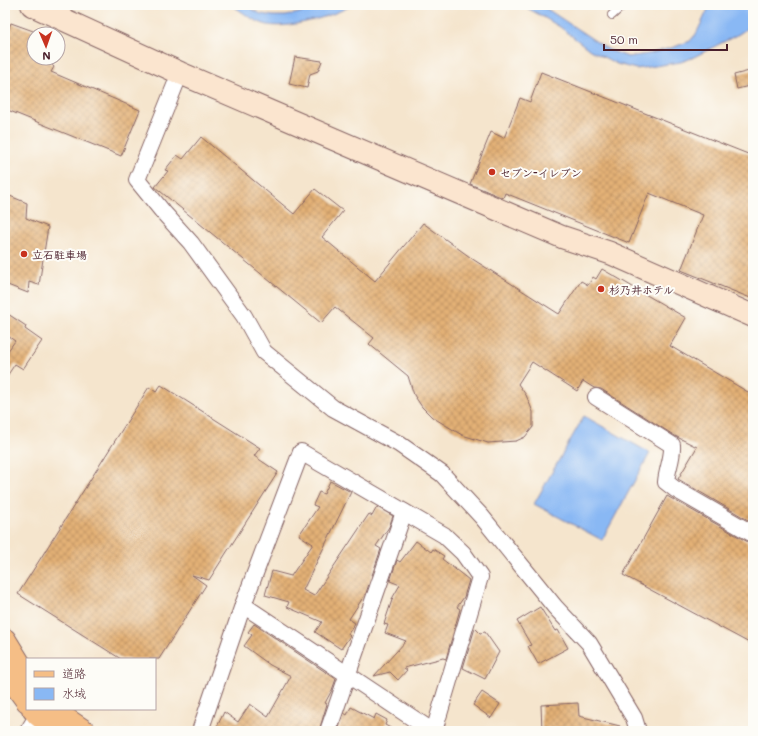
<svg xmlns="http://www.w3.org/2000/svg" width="758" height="736" font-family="Mali,'Klee One',sans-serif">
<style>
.water{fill:#89b8f4;stroke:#6a6c90}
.building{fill:url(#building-cross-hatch)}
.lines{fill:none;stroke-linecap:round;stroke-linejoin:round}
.lane-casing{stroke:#866464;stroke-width:10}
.street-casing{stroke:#866464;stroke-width:18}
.secondary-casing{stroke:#866464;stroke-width:24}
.primary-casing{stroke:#866464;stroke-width:24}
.lane{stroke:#fff;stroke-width:8}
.street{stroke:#fff;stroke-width:16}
.secondary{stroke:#fbe5cf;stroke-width:22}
.primary{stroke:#f5be86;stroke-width:22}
.poi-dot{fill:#c8321e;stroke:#fdfcf7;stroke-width:1.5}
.labels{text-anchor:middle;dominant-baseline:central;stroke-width:4;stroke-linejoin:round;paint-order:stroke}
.poi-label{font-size:11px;font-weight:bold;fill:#4a1f2b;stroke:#fdfcf7;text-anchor:start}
</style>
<defs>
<pattern id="building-cross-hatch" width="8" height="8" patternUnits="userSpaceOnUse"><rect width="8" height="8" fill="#e3b176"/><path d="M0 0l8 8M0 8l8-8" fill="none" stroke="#ba8f61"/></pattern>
</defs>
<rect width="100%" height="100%" fill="#fdfcf7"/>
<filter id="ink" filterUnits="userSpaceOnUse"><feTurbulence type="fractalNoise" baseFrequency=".025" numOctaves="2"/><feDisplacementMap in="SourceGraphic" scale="8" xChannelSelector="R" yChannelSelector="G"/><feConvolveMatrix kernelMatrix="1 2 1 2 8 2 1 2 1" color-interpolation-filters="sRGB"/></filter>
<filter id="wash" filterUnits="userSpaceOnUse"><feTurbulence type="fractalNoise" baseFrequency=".012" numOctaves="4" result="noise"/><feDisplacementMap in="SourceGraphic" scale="16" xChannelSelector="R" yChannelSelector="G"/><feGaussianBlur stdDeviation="0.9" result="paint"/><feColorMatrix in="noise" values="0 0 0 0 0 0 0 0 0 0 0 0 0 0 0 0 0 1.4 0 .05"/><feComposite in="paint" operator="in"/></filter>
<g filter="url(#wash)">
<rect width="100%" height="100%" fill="#f5e5cd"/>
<!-- water -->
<g class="water">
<path d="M232 5H244L261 14 273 16H286L330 5H352C335 16 283 31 264 24 252 20 242 12 232 5Z"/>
<polygon points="521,5 541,5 609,50 628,57 648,54 674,47 690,41 696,34 710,5 753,5 753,21 749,27 739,34 692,58 681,62 636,69 617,64 590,50 560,27 540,15"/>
<polygon points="584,416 650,453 602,540 534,504"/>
</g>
<g id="blocks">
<!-- building -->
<g class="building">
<polygon points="11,23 36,32 36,34 34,34 34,39 31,48 34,50 34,58 46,58 54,67 51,72 140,110 121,156 5,109 5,37"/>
<polygon points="295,57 322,61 318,71 310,74 307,88 289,84"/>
<polygon points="753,70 753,85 737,89 734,75"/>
<polygon points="541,72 753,156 753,299 681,270 703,215 649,193 629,243 505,193 503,198 470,184 491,132 504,138 520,98 530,102"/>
<polygon points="201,137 294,214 315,189 343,211 322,237 375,281 423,223 474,260 559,314 581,281 588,285 593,277 596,279 602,269 686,318 670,346 753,395 753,523 678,479 697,447 675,436 601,389 594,388 583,381 577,391 532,362 518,384 526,395 533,412 533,427 525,437 516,441 488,443 462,435 432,417 422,407 414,395 408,376 369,344 374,338 335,307 321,323 155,187 168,171 165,170 177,155 183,159"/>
<polygon points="5,194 27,203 26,218 48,227 39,285 29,282 28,293 5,284"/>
<polygon points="5,312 26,326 25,329 42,341 23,369 15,364 5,379 5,355 15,341 5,334"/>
<polygon points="161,385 260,448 254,456 278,472 209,580 192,575 206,585 159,659 121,659 18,594 149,387 156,392"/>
<polygon points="330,481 351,492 303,590 314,596 369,514 372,516 377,507 393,516 389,527 376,546 381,549 366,593 349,619 355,623 348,634 350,636 341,649 315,632 322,622 287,607 289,602 265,595 272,571 291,576 313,544 299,535 318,507 313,505 319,492 324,494"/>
<polygon points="667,496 748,542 753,543 753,645 623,575"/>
<polygon points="416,541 431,552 433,549 444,556 442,559 469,580 464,597 457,607 460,609 446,659 443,658 404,668 407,670 398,680 390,672 374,676 406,641 385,633 388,625 384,624 393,597 400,585 390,581 397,560 400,562"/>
<polygon points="540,607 555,631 558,630 568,648 538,664 528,646 531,645 517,621"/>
<polygon points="254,624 336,679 332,690 325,703 327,704 319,731 215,731 224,712 238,722 250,704 268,717 291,676 270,665 244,646 252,635 248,632"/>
<polygon points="475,628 480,633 485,632 499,652 485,679 463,668"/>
<polygon points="482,692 500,704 491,718 473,705"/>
<polygon points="578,703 579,716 620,726 620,731 542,731 541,705"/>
<polygon points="351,707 374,719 376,714 387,720 385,725 396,731 338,731 344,713 347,715"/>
</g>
</g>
</g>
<g filter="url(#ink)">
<use href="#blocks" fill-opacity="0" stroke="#866464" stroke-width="1"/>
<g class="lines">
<defs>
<polyline id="lane" points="612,15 623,5"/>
<g id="street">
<polyline points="180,73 137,180 163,212 191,243 244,316 264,352 333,408 399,444 442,474 482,517 555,607 589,643 634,718 638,731"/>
<path d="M596 397 672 445C673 458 667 469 666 482L675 489 753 534"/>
<polyline points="243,605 432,731"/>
<polyline points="28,731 38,715"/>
<polyline points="200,731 243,605 301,452 444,535 463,553 480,577 434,731"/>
<polyline points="328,731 404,512"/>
</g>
<polyline id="secondary" points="32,5 180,73 562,237 610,253 753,316"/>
<g id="primary">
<polyline points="5,640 27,676"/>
<polyline points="5,671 27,701"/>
<polyline points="33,709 38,715 58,731"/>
<polyline points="53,709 66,719 84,731"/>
</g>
</defs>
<!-- lane casing -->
<use href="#lane" class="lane-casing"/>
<!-- street casing -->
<use href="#street" class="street-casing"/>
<!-- secondary casing -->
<use href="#secondary" class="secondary-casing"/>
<!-- primary casing -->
<use href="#primary" class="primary-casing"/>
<!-- lane -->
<use href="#lane" class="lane"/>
<!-- street -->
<use href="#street" class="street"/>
<!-- secondary -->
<use href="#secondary" class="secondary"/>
<!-- primary -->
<use href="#primary" class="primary"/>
</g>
</g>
<!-- markers -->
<g class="poi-dot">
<circle cx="492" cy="172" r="4"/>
<circle cx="24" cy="254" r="4"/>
<circle cx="601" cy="289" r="4"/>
</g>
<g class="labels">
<!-- poi labels -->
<g class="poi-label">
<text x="500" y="172">セブン-イレブン</text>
<text x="32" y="254">立石駐車場</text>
<text x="609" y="289">杉乃井ホテル</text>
</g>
</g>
<!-- margin -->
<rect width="758" height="736" fill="none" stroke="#fdfcf7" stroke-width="20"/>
<!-- legend -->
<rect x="26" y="658" width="130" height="52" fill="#fdfcf7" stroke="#b5a4a5"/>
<rect x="34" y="671" width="20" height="6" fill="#f5be86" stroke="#b5a4a5"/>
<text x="62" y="678" font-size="12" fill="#4a1f2b">道路</text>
<rect x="34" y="688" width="20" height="12" fill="#89b8f4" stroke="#b5a4a5"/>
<text x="62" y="698" font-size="12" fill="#4a1f2b">水域</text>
<!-- north arrow -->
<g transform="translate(46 46) rotate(178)"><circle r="19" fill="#fdfcf7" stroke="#b5a4a5"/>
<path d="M0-3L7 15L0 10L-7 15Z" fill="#c8321e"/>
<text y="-6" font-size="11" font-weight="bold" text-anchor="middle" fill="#4a1f2b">N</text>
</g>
<!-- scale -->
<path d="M604 44v6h123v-6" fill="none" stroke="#4a1f2b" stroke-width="2"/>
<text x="610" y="44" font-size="12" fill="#4a1f2b" stroke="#fdfcf7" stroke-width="3" paint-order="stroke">50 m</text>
</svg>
